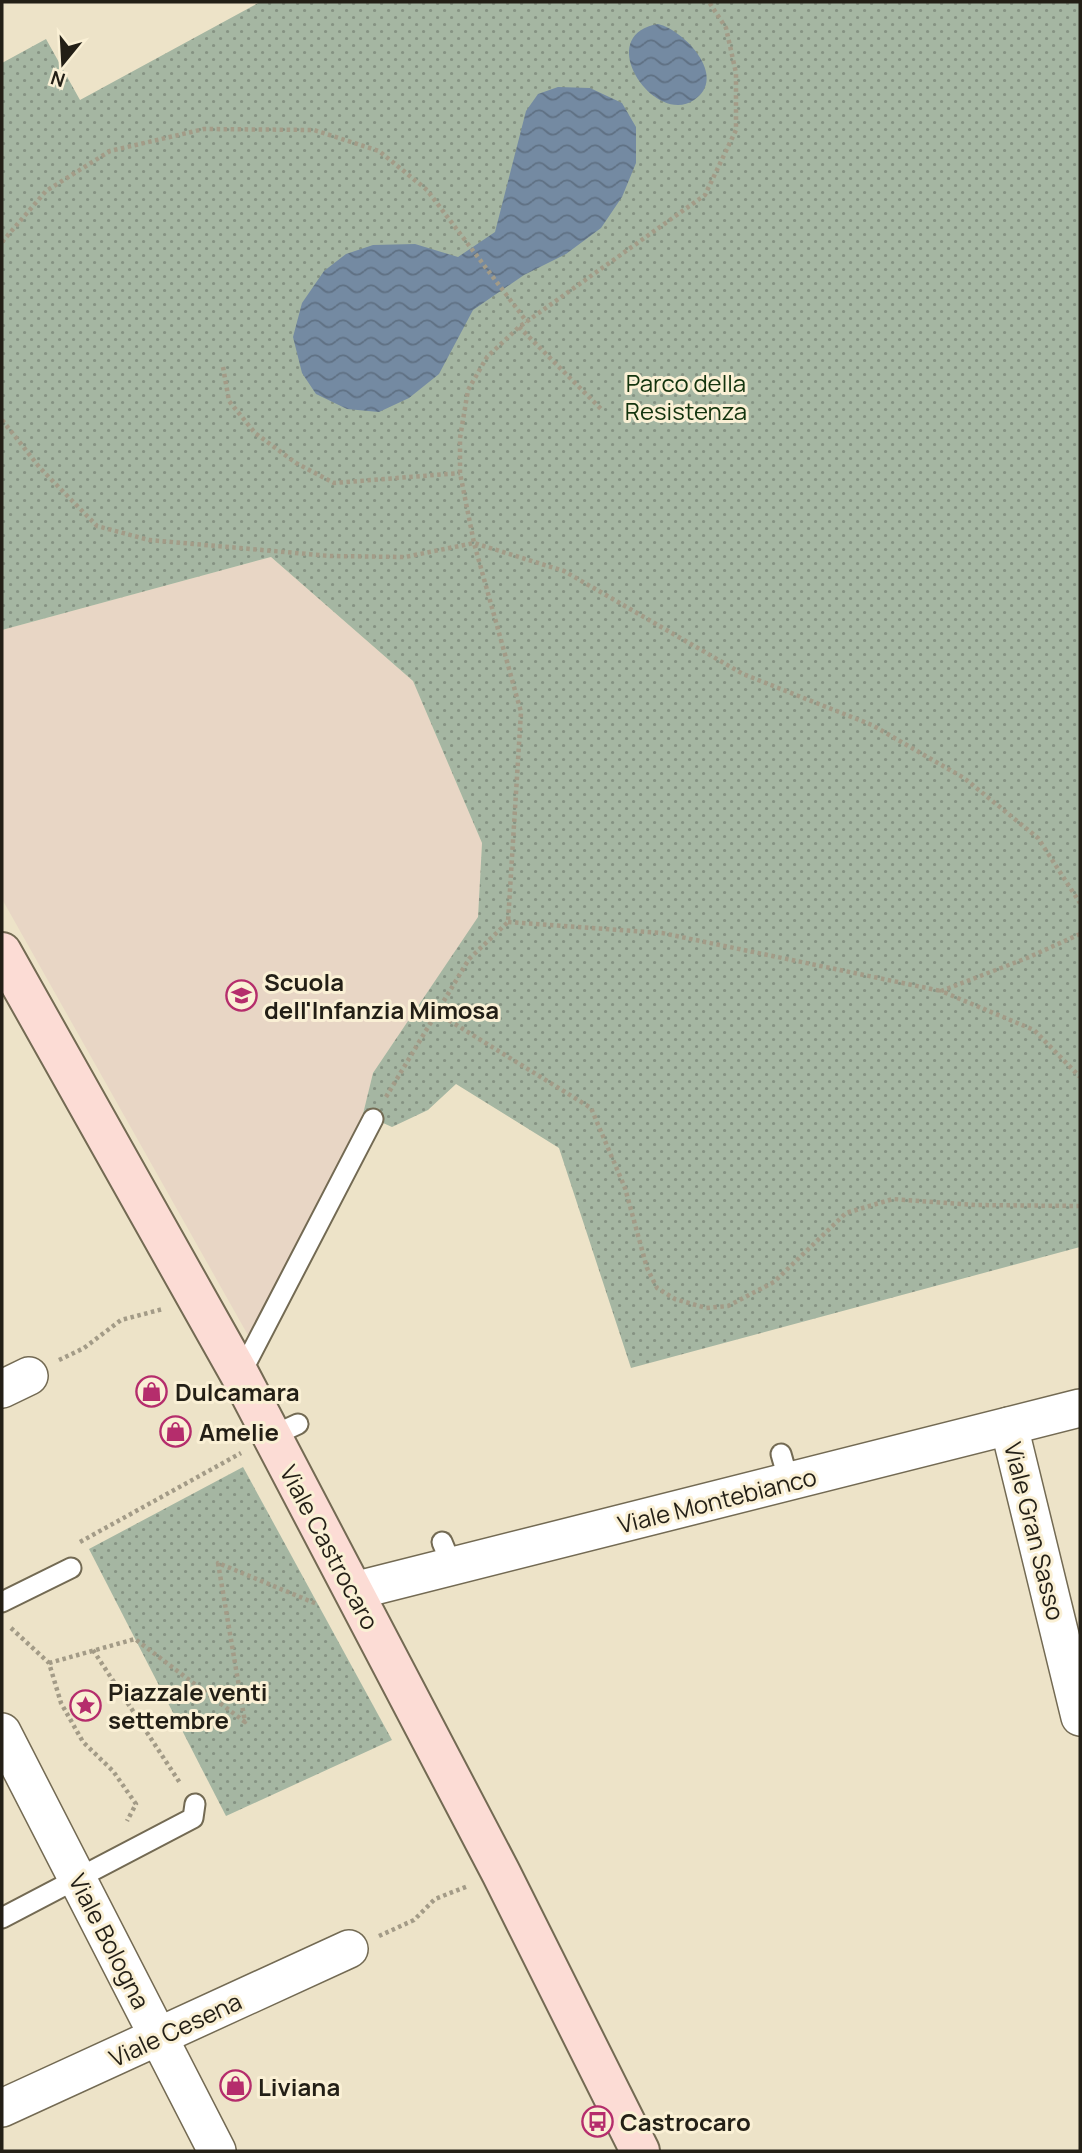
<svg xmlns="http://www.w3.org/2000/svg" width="1082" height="2153" font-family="Manrope,sans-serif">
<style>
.education{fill:#e8d6c5}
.green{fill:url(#green-dots)}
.water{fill:url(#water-waves)}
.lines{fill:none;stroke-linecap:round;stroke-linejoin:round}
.lane-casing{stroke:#736a53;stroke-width:23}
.street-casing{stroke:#736a53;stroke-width:40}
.secondary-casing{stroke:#736a53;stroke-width:42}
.path{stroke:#a39b87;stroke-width:4.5;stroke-dasharray:3.5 3.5;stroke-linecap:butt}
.lane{stroke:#fff;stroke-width:19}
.street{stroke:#fff;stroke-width:37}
.secondary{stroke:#fcdcd5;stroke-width:38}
.labels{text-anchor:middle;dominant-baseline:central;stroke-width:6;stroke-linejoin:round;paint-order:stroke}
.park-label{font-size:24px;fill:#12330d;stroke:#faf0d5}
.poi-label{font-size:24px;font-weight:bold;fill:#231f16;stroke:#faf0d5;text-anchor:start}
.street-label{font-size:24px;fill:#231f16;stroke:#faf0d5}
</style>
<defs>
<pattern id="green-dots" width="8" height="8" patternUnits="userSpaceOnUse" patternTransform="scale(1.75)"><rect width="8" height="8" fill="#a5b6a2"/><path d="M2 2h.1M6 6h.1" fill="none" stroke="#869383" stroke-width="1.8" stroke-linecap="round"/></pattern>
<pattern id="water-waves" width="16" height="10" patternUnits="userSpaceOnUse" patternTransform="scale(1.75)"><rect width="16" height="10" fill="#748aa2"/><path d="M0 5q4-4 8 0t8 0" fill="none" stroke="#5f7083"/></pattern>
</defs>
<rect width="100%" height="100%" fill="#ede3c8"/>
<!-- education -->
<polygon class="education" points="271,557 413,681 482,843 478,918 373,1073 363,1114 249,1337 2,899 2,630"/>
<!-- green -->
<g class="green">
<polygon points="260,2 1080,2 1080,1247 631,1368 559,1148 456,1084 428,1110 392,1127 363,1114 373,1073 478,917 482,843 413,681 271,557 2,630 2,63 46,39 80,100"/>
<polygon points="243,1467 392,1740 226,1816 89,1549"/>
</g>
<!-- water -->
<g class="water">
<path d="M658 24C684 30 729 77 694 100 654 127 592 35 658 24Z"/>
<polygon points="558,87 590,88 622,103 636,127 636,163 622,197 601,228 566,254 524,275 473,310 439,374 409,398 379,412 347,409 316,394 302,373 293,337 302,303 324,271 346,254 373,245 415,244 458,257 495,232 526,111 538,94"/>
</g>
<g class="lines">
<defs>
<g id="lane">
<polyline points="240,1375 373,1119"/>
<polyline points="272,1436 298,1424"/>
<polyline points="781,1454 789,1482"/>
<polyline points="442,1542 452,1566"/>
<polyline points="2,1602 71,1568"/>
<polyline points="2,1918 193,1818 195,1804"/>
</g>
<g id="street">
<polyline points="2,1389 29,1376"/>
<polyline points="1009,1426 1080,1717"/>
<polyline points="354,1591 1080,1408"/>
<polyline points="2,1732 217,2151"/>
<polyline points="2,2108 349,1949"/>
</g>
<polyline id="secondary" points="2,952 240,1375 501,1873 640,2151"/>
</defs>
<!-- lane casing -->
<use href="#lane" class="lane-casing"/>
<!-- street casing -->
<use href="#street" class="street-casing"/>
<!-- secondary casing -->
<use href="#secondary" class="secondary-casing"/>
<!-- path -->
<g class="path">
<polyline points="2,242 46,191 110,151 204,129 314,130 379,151 427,190 527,322"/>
<polyline points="519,327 603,411"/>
<polyline points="223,367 229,401 255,433 296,463 334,483 460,473"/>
<polyline points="2,420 40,468 97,526 149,540 330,556 405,557 474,543 564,571 743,674 872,725 964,778 1038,838 1080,903"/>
<polyline points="508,922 662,933 941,991"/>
<polyline points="1080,934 1027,958 941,991 1034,1030 1080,1077"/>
<polyline points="437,1013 591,1108 625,1188 647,1268 657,1288 675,1299 706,1308 728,1306 774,1282 846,1213 893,1199 975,1205 1080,1206"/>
<polyline points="386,1097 469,959 508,922 521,712 474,543 460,473 460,438 468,390 487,357 519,327 705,195 736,130 736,73 726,28 709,2"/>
<polyline points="59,1360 84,1348 121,1320 163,1309"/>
<polyline points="80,1542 241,1453"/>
<polyline points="11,1628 49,1663 61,1703 83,1742 113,1771 136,1804 127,1821"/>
<polyline points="93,1650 180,1783"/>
<polyline points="49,1663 135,1639 245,1722 218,1563 317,1604"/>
<polyline points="379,1936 414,1920 435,1899 468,1886"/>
</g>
<!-- lane -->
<use href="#lane" class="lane"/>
<!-- street -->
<use href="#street" class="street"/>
<!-- secondary -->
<use href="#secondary" class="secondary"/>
</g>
<!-- icons -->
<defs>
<symbol id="school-ring" viewBox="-11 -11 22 22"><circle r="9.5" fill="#faf0d5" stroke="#b52d6c" stroke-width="1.5"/><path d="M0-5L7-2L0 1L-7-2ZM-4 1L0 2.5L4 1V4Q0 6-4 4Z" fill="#b52d6c"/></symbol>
<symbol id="shop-ring" viewBox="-11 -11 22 22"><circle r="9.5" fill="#faf0d5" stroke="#b52d6c" stroke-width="1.5"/><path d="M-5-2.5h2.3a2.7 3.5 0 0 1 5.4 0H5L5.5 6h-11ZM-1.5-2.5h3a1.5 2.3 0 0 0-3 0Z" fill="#b52d6c"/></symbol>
<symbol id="sight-ring" viewBox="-11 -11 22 22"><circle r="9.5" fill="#faf0d5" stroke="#b52d6c" stroke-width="1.5"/><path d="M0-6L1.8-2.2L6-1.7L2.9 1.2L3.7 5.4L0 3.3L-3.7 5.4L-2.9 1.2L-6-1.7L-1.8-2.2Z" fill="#b52d6c"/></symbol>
<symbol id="bus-ring" viewBox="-11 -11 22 22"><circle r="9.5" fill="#faf0d5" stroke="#b52d6c" stroke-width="1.5"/><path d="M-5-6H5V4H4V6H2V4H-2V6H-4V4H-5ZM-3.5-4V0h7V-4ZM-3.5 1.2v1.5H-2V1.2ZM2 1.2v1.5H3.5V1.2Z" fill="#b52d6c"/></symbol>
</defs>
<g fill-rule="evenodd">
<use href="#school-ring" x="224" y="978" width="35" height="35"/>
<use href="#shop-ring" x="134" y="1374" width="35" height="35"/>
<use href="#shop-ring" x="158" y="1414" width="35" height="35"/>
<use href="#sight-ring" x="68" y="1688" width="35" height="35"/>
<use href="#shop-ring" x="218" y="2068" width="35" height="35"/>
<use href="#bus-ring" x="580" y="2104" width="35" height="35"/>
</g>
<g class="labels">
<!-- park labels -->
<g class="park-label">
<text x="686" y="382">Parco della<tspan x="686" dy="28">Resistenza</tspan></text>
</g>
<!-- poi labels -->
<g class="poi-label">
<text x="264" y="981">Scuola<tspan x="264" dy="28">dell'Infanzia Mimosa</tspan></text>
<text x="175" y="1391">Dulcamara</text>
<text x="199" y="1431">Amelie</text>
<text x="108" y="1691">Piazzale venti<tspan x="108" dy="28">settembre</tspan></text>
<text x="258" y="2086">Liviana</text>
<text x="620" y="2121">Castrocaro</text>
</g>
<!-- street labels -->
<g class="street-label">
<text transform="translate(717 1500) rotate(-14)">Viale Montebianco</text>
<text transform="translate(1035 1531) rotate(76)">Viale Gran Sasso</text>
<text transform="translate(330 1547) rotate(62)">Viale Castrocaro</text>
<text transform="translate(110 1941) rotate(63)">Viale Bologna</text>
<text transform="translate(175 2029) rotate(-25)">Viale Cesena</text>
</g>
</g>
<!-- border -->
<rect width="1082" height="2153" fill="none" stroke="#231f16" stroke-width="7"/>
<!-- north arrow -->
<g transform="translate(63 63) rotate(198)" stroke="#faf0d5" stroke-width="5" paint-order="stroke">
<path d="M0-5L12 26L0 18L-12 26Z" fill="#231f16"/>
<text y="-10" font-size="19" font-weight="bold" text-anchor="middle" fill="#231f16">N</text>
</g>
</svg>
